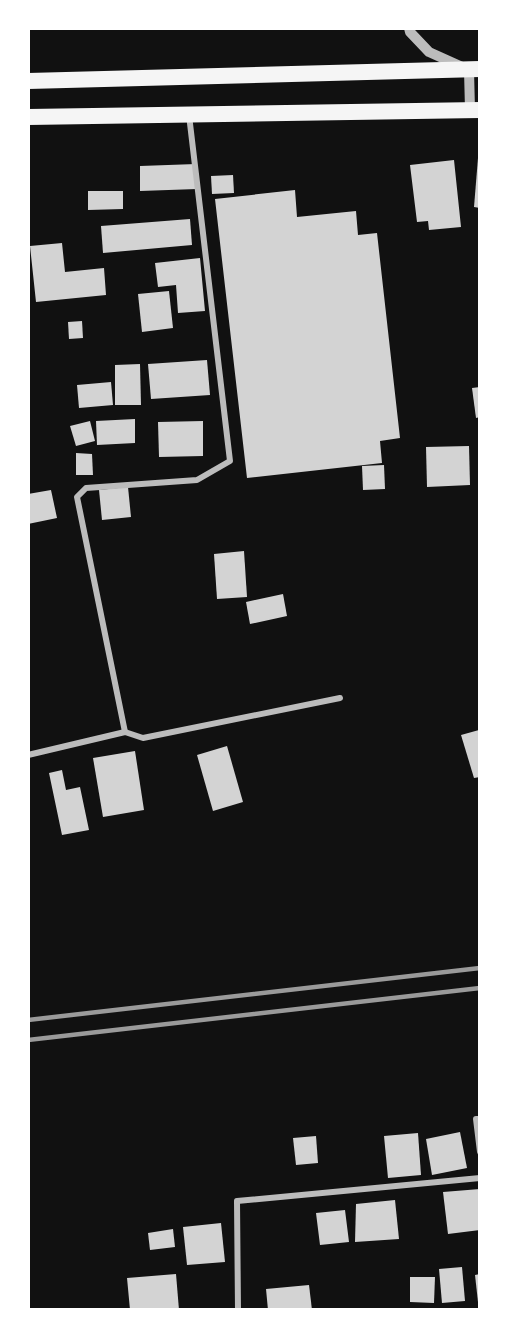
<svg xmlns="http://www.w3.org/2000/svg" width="508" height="1338" font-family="'Fira Sans',sans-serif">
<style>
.building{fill:#d3d3d3}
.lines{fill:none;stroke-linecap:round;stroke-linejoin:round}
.minor{stroke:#bcbcbc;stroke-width:6}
.tertiary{stroke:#bcbcbc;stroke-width:10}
.trunk{stroke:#f5f5f5;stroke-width:16}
.rail{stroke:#9a9a9a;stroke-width:4.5}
</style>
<rect width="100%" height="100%" fill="#111"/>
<!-- building -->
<g class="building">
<polygon points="478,158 480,158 480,208 474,207"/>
<polygon points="454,160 461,227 429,230 428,221 417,222 410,165"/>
<polygon points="196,164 197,189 140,191 140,166"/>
<polygon points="233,175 234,193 212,194 211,176"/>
<polygon points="295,190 297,217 356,211 358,235 377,233 400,438 380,441 382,463 247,478 215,199"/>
<polygon points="88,191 123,191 123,209 88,210"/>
<polygon points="190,219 192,245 103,253 101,226"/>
<polygon points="62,243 65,272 104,268 106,295 36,302 30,246"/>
<polygon points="200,258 205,311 178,313 176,285 158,287 155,263"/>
<polygon points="169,291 173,328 142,332 138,294"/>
<polygon points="82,321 83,338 69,339 68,322"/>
<polygon points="207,360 210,395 151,399 148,364"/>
<polygon points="140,364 141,405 115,405 115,365"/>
<polygon points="111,382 113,405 79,408 77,385"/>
<polygon points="480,387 480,417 476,418 472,388"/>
<polygon points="135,419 135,443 97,445 96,421"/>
<polygon points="90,421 95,441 76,446 70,426"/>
<polygon points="203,421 203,456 159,457 158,422"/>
<polygon points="469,446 470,485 427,487 426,447"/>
<polygon points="76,453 92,454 93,475 76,475"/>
<polygon points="384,465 385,489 363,490 362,466"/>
<polygon points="128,487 131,517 102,520 99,490"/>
<polygon points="51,490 57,518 28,524 28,494"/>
<polygon points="244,551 247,597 217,599 214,554"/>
<polygon points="283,594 287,616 250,624 246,602"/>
<polygon points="479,730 480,777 474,778 461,735"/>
<polygon points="227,746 243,802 213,811 197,755"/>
<polygon points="135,751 144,810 103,817 93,758"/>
<polygon points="62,770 66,790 80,787 89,830 62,835 49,773"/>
<polygon points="460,1132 467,1168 432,1175 426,1139"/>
<polygon points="418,1133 421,1175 388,1178 384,1136"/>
<polygon points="316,1136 318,1163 296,1165 293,1138"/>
<polygon points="480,1189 480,1230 448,1234 443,1192"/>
<polygon points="395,1200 399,1239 355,1242 356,1204"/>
<polygon points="345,1210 349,1242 320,1245 316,1213"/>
<polygon points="221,1223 225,1262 187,1265 183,1227"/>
<polygon points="173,1229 175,1247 150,1250 148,1233"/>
<polygon points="462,1267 465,1301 442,1303 439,1269"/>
<polygon points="176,1274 179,1310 130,1310 127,1278"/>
<polygon points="480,1274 480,1302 478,1302 475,1275"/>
<polygon points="410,1277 435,1277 434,1303 410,1302"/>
<polygon points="309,1285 312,1310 268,1310 266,1289"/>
</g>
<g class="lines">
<!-- minor -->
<g class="minor">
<polyline points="125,732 77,497 86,488 197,480 230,461 189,115"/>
<polyline points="28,755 125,732 143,738 340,698"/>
<polyline points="480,1119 476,1119 480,1152"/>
<polyline points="238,1310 237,1201 480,1178"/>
</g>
<!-- tertiary -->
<polyline class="tertiary" points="409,28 410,32 429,52 469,70 470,110"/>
<!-- trunk -->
<g class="trunk">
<polyline points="28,81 480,69"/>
<polyline points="28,117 480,110"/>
</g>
<!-- rail -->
<g class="rail">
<polyline points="28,1020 480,968"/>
<polyline points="28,1040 480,988"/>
</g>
</g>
<!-- border -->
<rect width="508" height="1338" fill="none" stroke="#ffffff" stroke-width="60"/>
</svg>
